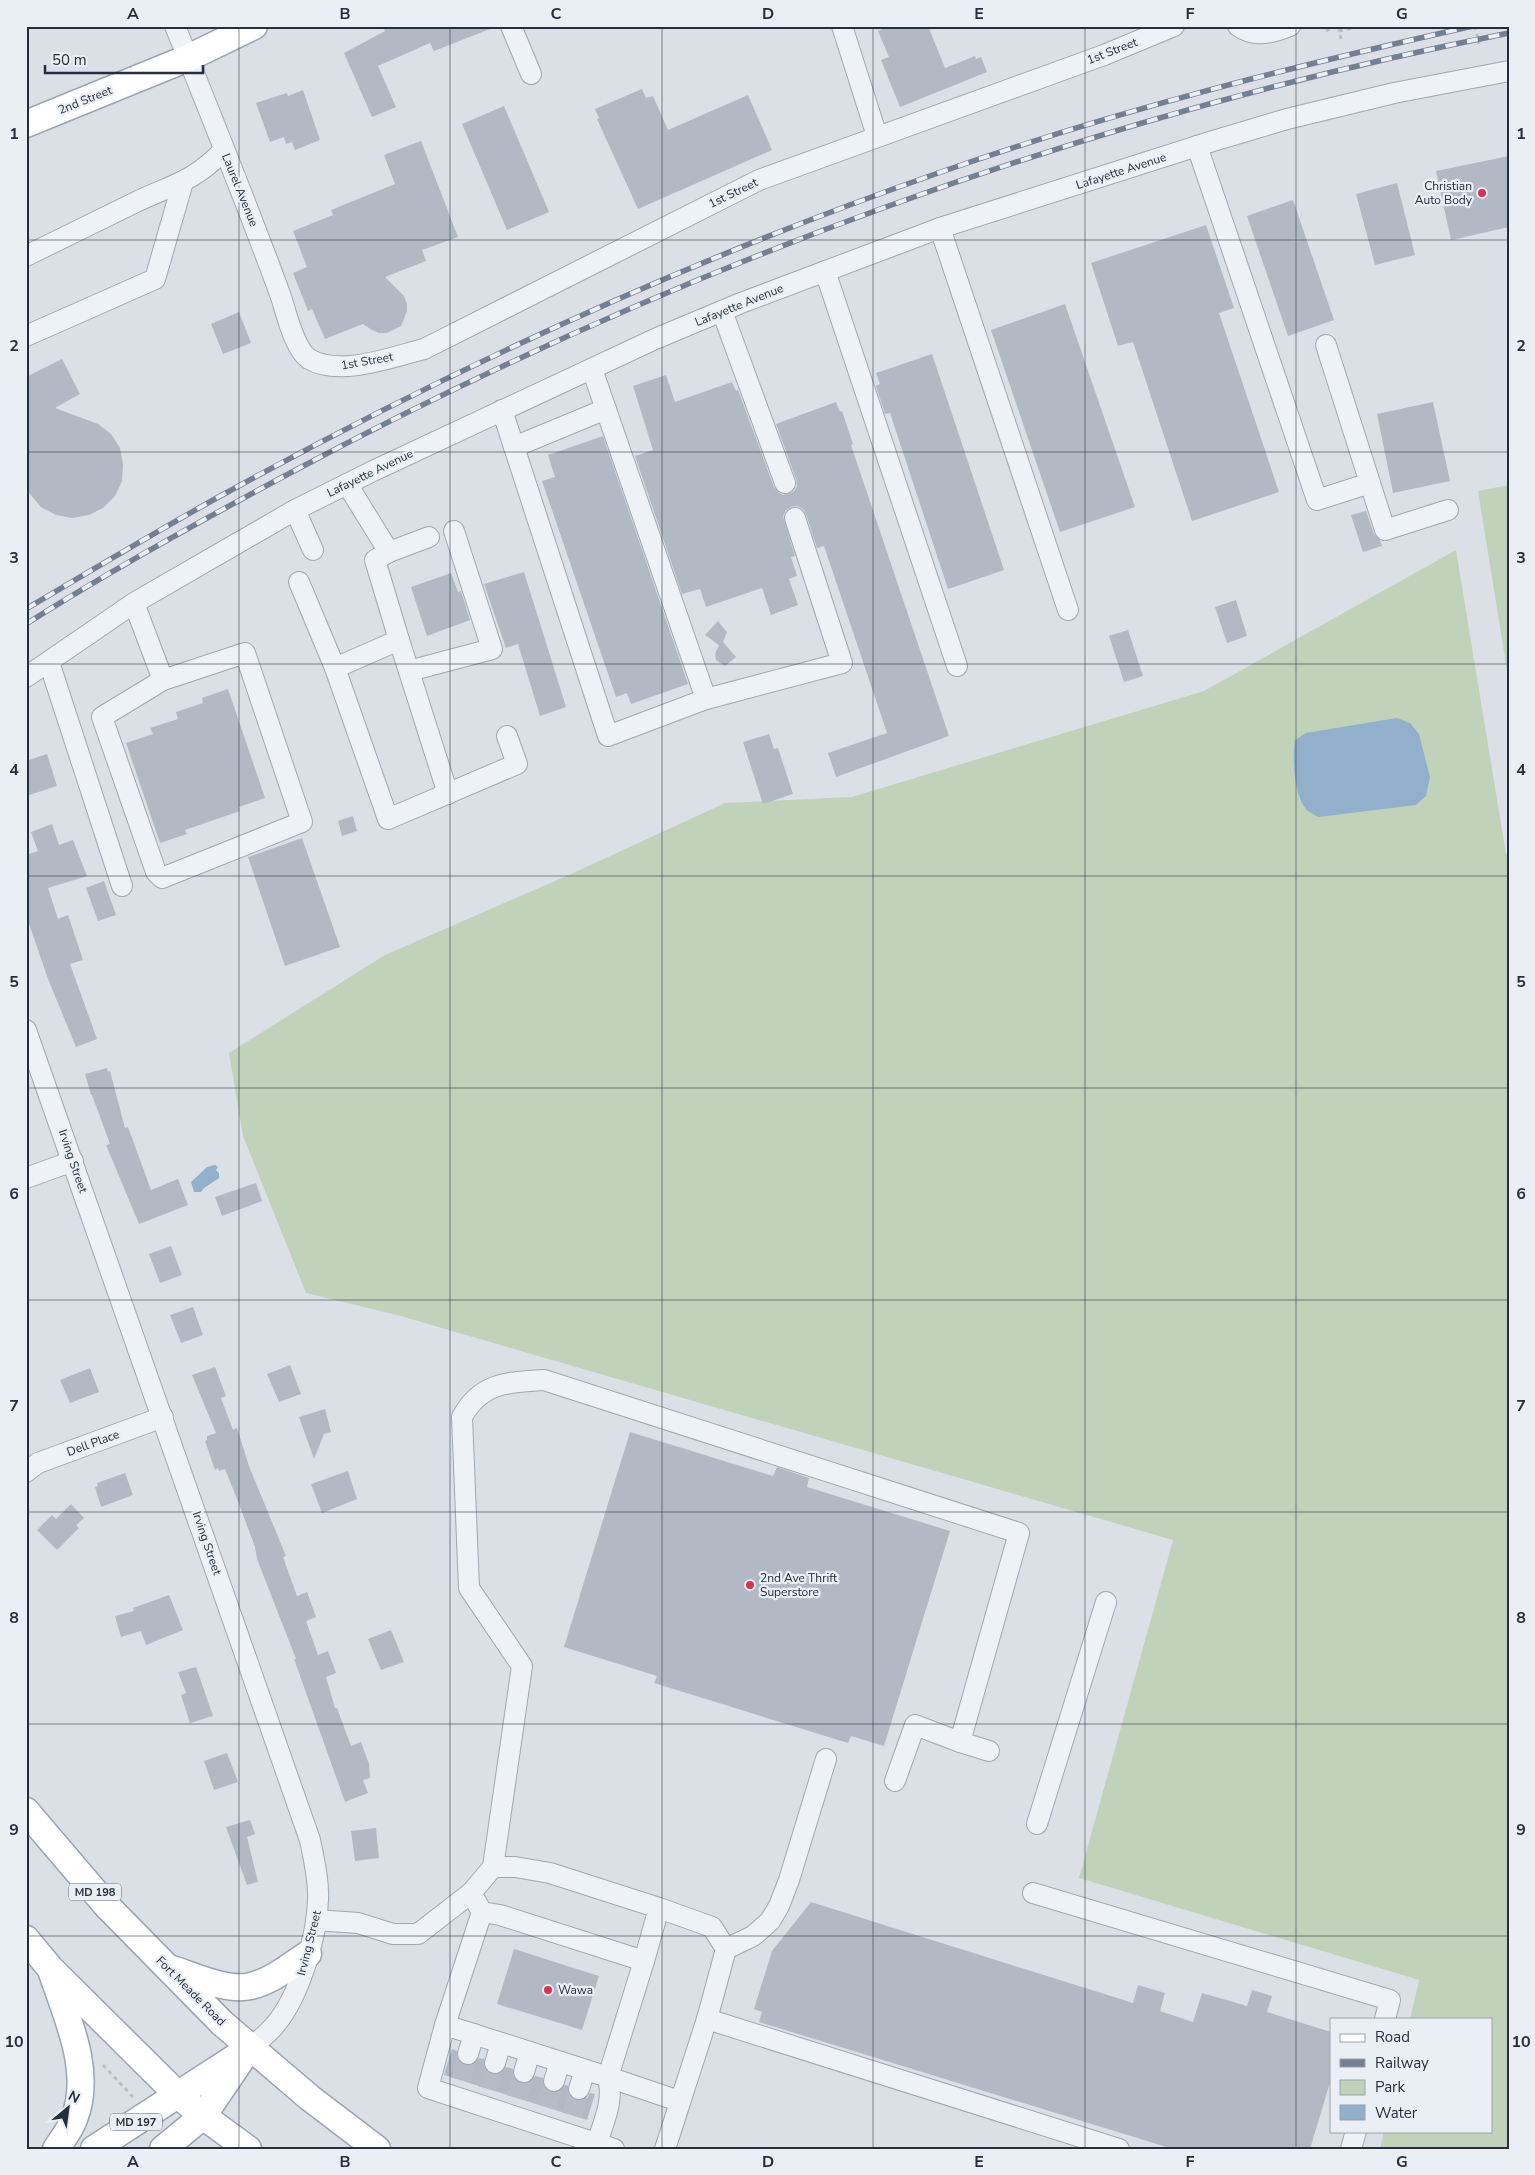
<svg xmlns="http://www.w3.org/2000/svg" width="1535" height="2175" font-family="'Nunito Sans',sans-serif">
<style>
.green{fill:#c1d2bb}
.water{fill:#92afcb}
.building{fill:#b2b9c4}
.lines{fill:none;stroke-linecap:round;stroke-linejoin:round}
.minor-tunnel{stroke:#b6bcc5;stroke-width:20;stroke-dasharray:20 10;stroke-linecap:butt}
.minor-casing{stroke:#a0a7b1;stroke-width:22}
.major-casing{stroke:#99a4b4;stroke-width:29}
.path{stroke:#b9bec5;stroke-width:3;stroke-dasharray:4 4;stroke-linecap:butt}
.minor{stroke:#eef1f5;stroke-width:20}
.major{stroke:#fff;stroke-width:26}
.rail-casing{stroke:#737f92;stroke-width:5.5}
.rail{stroke:#eaeff5;stroke-width:4;stroke-dasharray:11;stroke-linecap:butt}
.grid{fill:none;stroke:#242e3e;stroke-width:1;stroke-opacity:0.55}
.poi-dot{fill:#d9334f;stroke:#eaeff5;stroke-width:2}
.labels{text-anchor:middle;dominant-baseline:central;stroke-width:4.5;stroke-linejoin:round;paint-order:stroke}
.shield{fill:#eaeff5;stroke:#5f6875;stroke-width:1}
.shield-label{font-size:11px;font-weight:bold;fill:#242e3e}
.street-label{font-size:12px;fill:#242e3e;stroke:#eaeff5}
.poi-label{font-size:12px;fill:#242e3e;stroke:#eaeff5;text-anchor:start}
.neatline{fill:none;stroke:#242e3e;stroke-width:2}
.grid-label{font-size:16px;text-anchor:middle;font-weight:bold;fill:#242e3e}
</style>
<rect width="100%" height="100%" fill="#dbe0e7"/>
<!-- green -->
<g class="green">
<polygon points="1509,485 1509,683 1478,491"/>
<polygon points="1456,550 1506,854 1509,854 1509,2149 1380,2149 1384,2131 1491,2131 1491,2019 1410,2019 1419,1980 1079,1878 1173,1540 397,1315 306,1293 243,1136 229,1053 385,955 571,874 725,803 852,797 1204,691"/>
</g>
<!-- water -->
<g class="water">
<path d="M1397 718 1410 723 1419 734 1430 777 1426 796 1416 805 1318 817C1315 815 1311 813 1308 811 1294 799 1292 757 1295 740L1306 733Z"/>
<polygon points="215,1165 218,1167 216,1170 219,1173 219,1178 204,1188 201,1192 194,1192 191,1182 207,1167"/>
</g>
<!-- building -->
<g class="building">
<polygon points="383,26 495,26 495,27 434,51 430,43 378,66 396,107 372,117 344,53 385,31"/>
<polygon points="889,26 928,26 945,68 975,56 976,59 981,57 987,72 900,107 881,60 889,57 878,31"/>
<polygon points="642,89 646,98 653,96 668,130 748,95 772,150 638,209 597,119 599,118 595,109"/>
<polygon points="303,90 320,140 295,150 292,142 286,144 284,137 270,142 256,103 287,93 288,96"/>
<polygon points="504,106 549,212 507,230 462,124"/>
<polygon points="421,141 458,237 422,250 426,261 385,277 404,296 407,304 407,311 401,326 387,333 379,333 372,330 363,324 325,339 312,309 308,311 293,273 307,267 293,231 333,215 331,210 395,184 384,155"/>
<polygon points="1509,156 1509,227 1451,240 1436,171"/>
<polygon points="1397,183 1415,255 1375,265 1356,194"/>
<polygon points="1293,200 1334,320 1288,336 1247,216"/>
<polygon points="1206,225 1234,308 1219,313 1279,492 1192,521 1133,342 1118,346 1091,263"/>
<polygon points="1065,304 1135,507 1060,532 991,330"/>
<polygon points="239,312 251,343 223,354 211,324"/>
<polygon points="932,354 1004,570 948,589 890,413 885,414 876,386 880,384 876,373"/>
<polygon points="62,359 80,394 55,408 98,424 111,434 120,448 123,464 122,481 115,496 103,508 89,515 72,518 56,515 41,507 30,494 26,485 26,377"/>
<polygon points="666,375 675,402 732,382 736,391 738,390 774,487 778,492 783,495 794,491 797,486 796,479 776,424 836,402 840,412 842,411 853,444 851,445 949,736 836,777 828,753 887,733 824,546 817,548 806,514 803,509 797,506 791,507 786,510 783,516 795,556 791,557 797,576 789,579 798,605 771,615 762,588 706,607 700,589 682,594 635,456 653,450 633,386"/>
<polygon points="1433,402 1450,481 1393,493 1377,414"/>
<polygon points="603,436 688,684 631,704 627,693 616,697 542,481 555,477 548,455"/>
<polygon points="1366,511 1374,534 1380,540 1382,546 1363,552 1351,515"/>
<polygon points="524,572 566,707 540,716 518,644 506,648 484,584"/>
<polygon points="451,573 458,592 461,591 470,620 427,636 411,587"/>
<polygon points="1236,600 1247,636 1227,643 1215,607"/>
<polygon points="718,621 727,632 723,642 736,657 725,666 716,660 715,654 719,645 705,635"/>
<polygon points="1128,630 1143,676 1124,682 1109,636"/>
<polygon points="228,689 265,798 239,807 240,811 185,830 187,834 160,843 126,743 153,734 150,728 178,719 176,712 203,703 202,698"/>
<polygon points="769,734 774,749 778,748 793,794 763,804 743,742"/>
<polygon points="47,754 57,786 26,796 26,761"/>
<polygon points="353,816 357,831 342,836 338,821"/>
<polygon points="52,824 59,845 73,840 87,876 48,888 58,919 68,915 83,960 70,964 97,1039 76,1047 48,979 26,915 26,855 38,851 31,832"/>
<polygon points="302,838 340,947 285,966 248,857"/>
<polygon points="104,881 116,915 98,921 86,888"/>
<polygon points="107,1068 108,1072 110,1071 125,1128 128,1127 151,1190 178,1179 188,1205 139,1224 106,1145 110,1144 92,1095 91,1095 85,1074"/>
<polygon points="256,1183 262,1201 222,1216 215,1197"/>
<polygon points="171,1246 182,1275 160,1283 149,1254"/>
<polygon points="193,1307 203,1335 181,1343 170,1315"/>
<polygon points="290,1365 301,1394 279,1402 267,1374"/>
<polygon points="215,1367 226,1396 221,1398 233,1430 237,1428 249,1466 286,1556 283,1557 297,1596 307,1592 316,1617 306,1621 318,1655 328,1651 336,1673 326,1677 335,1708 337,1708 351,1746 361,1742 369,1764 370,1778 363,1780 368,1793 345,1802 294,1659 296,1659 257,1559 255,1547 239,1504 225,1469 219,1471 218,1468 215,1470 205,1441 207,1440 207,1436 216,1433 192,1375"/>
<polygon points="90,1368 99,1392 70,1403 60,1380"/>
<polygon points="325,1409 331,1432 324,1434 314,1459 299,1417"/>
<polygon points="630,1432 773,1476 777,1467 809,1478 807,1487 950,1531 884,1746 851,1736 848,1743 654,1683 657,1676 564,1647"/>
<polygon points="348,1471 357,1499 322,1513 311,1484"/>
<polygon points="125,1473 133,1495 101,1507 95,1487 98,1486 97,1483"/>
<polygon points="71,1504 84,1518 76,1525 79,1528 57,1550 37,1530 52,1515 56,1519"/>
<polygon points="169,1595 183,1630 146,1645 141,1631 121,1637 115,1616 134,1611 133,1608"/>
<polygon points="391,1630 404,1662 381,1670 368,1639"/>
<polygon points="196,1667 213,1716 190,1723 181,1695 186,1693 178,1672"/>
<polygon points="227,1753 238,1782 214,1790 204,1761"/>
<polygon points="250,1820 255,1834 247,1837 258,1882 247,1885 226,1827"/>
<polygon points="376,1828 379,1858 355,1861 351,1831"/>
<polygon points="811,1902 1133,2003 1138,1985 1165,1993 1160,2011 1193,2022 1202,1993 1247,2006 1252,1990 1272,1996 1267,2012 1331,2032 1331,2079 1310,2149 1173,2149 759,2022 762,2012 754,2009 772,1951"/>
<polygon points="514,1949 599,1976 582,2030 497,2004"/>
<polygon points="452,2049 457,2051 457,2057 464,2065 471,2065 479,2058 484,2059 484,2066 491,2074 498,2074 506,2067 513,2069 513,2075 520,2083 527,2083 535,2076 543,2078 545,2089 551,2092 557,2092 565,2085 568,2086 570,2097 576,2100 587,2098 590,2093 595,2094 587,2120 444,2075"/>
</g>
<g class="lines">
<!-- minor-tunnel -->
<g class="minor-tunnel">
<polyline points="461,2080 468,2054"/>
<polyline points="488,2089 495,2063"/>
<polyline points="517,2098 524,2072"/>
<polyline points="546,2107 554,2081"/>
<polyline points="572,2115 579,2089"/>
</g>
<defs>
<g id="minor">
<path d="M175 26C211 115 247 204 280 294 286 311 294 349 309 359 340 377 392 357 424 349L759 180 1104 55 1174 26"/>
<polyline points="511,26 531,74"/>
<polyline points="842,26 877,136"/>
<path d="M1238 26C1255 38 1272 33 1290 26"/>
<polyline points="1197,146 1317,500 1370,483 1385,530 1448,510"/>
<polyline points="940,228 1068,610"/>
<path d="M26 256C63 238 100 220 136 202 174 184 193 182 224 150"/>
<polyline points="825,271 957,666"/>
<polyline points="722,311 785,483"/>
<polyline points="26,336 155,279 183,182"/>
<polyline points="1326,345 1370,483"/>
<polyline points="502,410 608,736 706,699 592,369"/>
<polyline points="514,447 606,409"/>
<polyline points="347,484 389,552 429,537"/>
<polyline points="295,510 313,550"/>
<polyline points="299,582 335,668 399,640 375,560 389,552"/>
<polyline points="134,603 163,680 245,653 302,822 162,878 156,872 102,717 163,680"/>
<polyline points="399,640 448,794"/>
<polyline points="49,662 122,886"/>
<polyline points="335,668 388,819 517,764 507,736"/>
<polyline points="409,671 492,649 454,531"/>
<polyline points="26,677 134,603 295,510 373,471 655,339 741,303 940,228 1213,141 1287,119 1394,93 1509,71"/>
<polyline points="706,699 842,663 795,518"/>
<path d="M26 1030 310 1840C314 1860 319 1880 318 1900 317 1937 299 1997 275 2025 268 2034 258 2041 250 2048"/>
<polyline points="26,1178 73,1161"/>
<polyline points="26,1472 38,1463 163,1417"/>
<polyline points="960,1742 989,1751"/>
<polyline points="1037,1824 1106,1602"/>
<polyline points="493,1867 515,1867 550,1873 659,1908 712,1927 726,1949 707,2019 665,2149"/>
<polyline points="471,1893 482,1912 445,2025 428,2088 614,2149"/>
<polyline points="1033,1893 1390,2000 1385,2019"/>
<polyline points="482,1912 500,1915 644,1961 659,1908"/>
<path d="M316 1920 358 1923 393 1934H418L471 1893 493 1867 522 1666 469 1588 462 1417C481 1382 509 1382 544 1380L1019 1533 960 1742 915 1725 895 1781"/>
<polyline points="726,1949 753,1936 770,1921 779,1906 789,1880 826,1759"/>
<polyline points="707,2019 1119,2149"/>
<polyline points="445,2025 608,2077 644,1961"/>
<polyline points="468,2054 474,2034"/>
<polyline points="495,2063 501,2043"/>
<polyline points="524,2072 530,2052"/>
<polyline points="608,2077 679,2101"/>
<polyline points="554,2081 560,2062"/>
<polyline points="579,2089 585,2070"/>
<path d="M597 2143C604 2120 614 2102 608 2077"/>
<polyline points="1351,2149 1356,2131"/>
</g>
<g id="major">
<polyline points="26,124 188,58 254,26"/>
<polyline points="26,1811 107,1906 222,2023 310,2098 377,2149"/>
<polyline points="26,1939 50,1968 178,2095 203,2116 248,2149"/>
<path d="M172 1969C194 1976 228 1992 251 1986 272 1981 290 1966 308 1954"/>
<path d="M52 1973C67 2018 93 2072 74 2119 70 2130 62 2140 56 2149"/>
<polyline points="94,2149 250,2048"/>
<polyline points="163,2149 203,2116 243,2057"/>
</g>
</defs>
<!-- minor casing -->
<use href="#minor" class="minor-casing"/>
<!-- major casing -->
<use href="#major" class="major-casing"/>
<!-- path -->
<g class="path">
<polyline points="1475,26 1479,44"/>
<polyline points="1326,31 1335,26"/>
<polyline points="1341,39 1339,31 1357,27"/>
<polyline points="103,2065 133,2097"/>
</g>
<!-- minor -->
<use href="#minor" class="minor"/>
<!-- major -->
<use href="#major" class="major"/>
<defs>
<g id="rail">
<path d="M26 609C92 570 157 531 224 494 453 368 694 258 941 172 1115 111 1294 66 1473 26"/>
<path d="M26 624C113 569 202 520 292 472 674 268 1084 117 1509 33"/>
</g>
</defs>
<!-- rail casing -->
<use href="#rail" class="rail-casing"/>
<!-- rail -->
<use href="#rail" class="rail"/>
</g>
<!-- grid -->
<path class="grid" d="M239 26V2149M450 26V2149M662 26V2149M873 26V2149M1085 26V2149M1296 26V2149M26 240H1509M26 452H1509M26 664H1509M26 876H1509M26 1088H1509M26 1300H1509M26 1512H1509M26 1724H1509M26 1936H1509"/>
<!-- markers -->
<g class="poi-dot">
<circle cx="1482" cy="193" r="5"/>
<circle cx="750" cy="1585" r="5"/>
<circle cx="548" cy="1990" r="5"/>
</g>
<g class="labels">
<!-- shield labels -->
<g class="shield">
<rect x="69" y="1883.5" width="52" height="17" rx="4"/>
<rect x="110" y="2113.5" width="52" height="17" rx="4"/>
</g>
<g class="shield-label">
<text x="95" y="1892">MD 198</text>
<text x="136" y="2122">MD 197</text>
</g>
<!-- street labels -->
<g class="street-label">
<text transform="translate(1112 51) rotate(-21)">1st Street</text>
<text transform="translate(85 100) rotate(-22)">2nd Street</text>
<text transform="translate(1121 171) rotate(-18)">Lafayette Avenue</text>
<text transform="translate(240 190) rotate(68)">Laurel Avenue</text>
<text transform="translate(733 193) rotate(-26)">1st Street</text>
<text transform="translate(739 305) rotate(-22)">Lafayette Avenue</text>
<text transform="translate(367 361) rotate(-10)">1st Street</text>
<text transform="translate(370 473) rotate(-26)">Lafayette Avenue</text>
<text transform="translate(73 1161) rotate(71)">Irving Street</text>
<text transform="translate(93 1443) rotate(-20)">Dell Place</text>
<text transform="translate(207 1543) rotate(71)">Irving Street</text>
<text transform="translate(309 1943) rotate(-76)">Irving Street</text>
<text transform="translate(191 1991) rotate(45)">Fort Meade Road</text>
</g>
<!-- poi labels -->
<g class="poi-label">
<text x="1472" y="186" text-anchor="end">Christian<tspan x="1472" dy="14">Auto Body</tspan></text>
<text x="760" y="1578">2nd Ave Thrift<tspan x="760" dy="14">Superstore</tspan></text>
<text x="558" y="1990">Wawa</text>
</g>
</g>
<!-- border -->
<rect width="1535" height="2175" fill="none" stroke="#eaeff5" stroke-width="55"/>
<!-- legend -->
<rect x="1330" y="2018" width="162" height="115" fill="#eaeff5" stroke="#9ba2ac"/>
<rect x="1340" y="2034" width="25" height="8" fill="#ffffff" stroke="#9ba2ac"/>
<text x="1375" y="2042" font-size="15" fill="#242e3e">Road</text>
<rect x="1340" y="2059" width="25" height="8" fill="#737f92" stroke="#9ba2ac"/>
<text x="1375" y="2068" font-size="15" fill="#242e3e">Railway</text>
<rect x="1340" y="2080" width="25" height="15" fill="#c1d2bb" stroke="#9ba2ac"/>
<text x="1375" y="2092" font-size="15" fill="#242e3e">Park</text>
<rect x="1340" y="2105" width="25" height="15" fill="#92afcb" stroke="#9ba2ac"/>
<text x="1375" y="2118" font-size="15" fill="#242e3e">Water</text>
<!-- north arrow -->
<g transform="translate(68 2108) rotate(29)" stroke="#eaeff5" stroke-width="4" paint-order="stroke">
<path d="M0-4L9 19L0 12L-9 19Z" fill="#242e3e"/>
<text y="-8" font-size="14" font-weight="bold" text-anchor="middle" fill="#242e3e">N</text>
</g>
<!-- scale -->
<path d="M45 65v8h158v-8" fill="none" stroke="#242e3e" stroke-width="2.5"/>
<text x="52" y="65" font-size="15" fill="#242e3e" stroke="#eaeff5" stroke-width="4" paint-order="stroke">50 m</text>
<rect x="28" y="28" width="1480" height="2120" class="neatline"/>
<g class="grid-label">
<text x="133" y="19">A</text>
<text x="345" y="19">B</text>
<text x="556" y="19">C</text>
<text x="768" y="19">D</text>
<text x="979" y="19">E</text>
<text x="1190" y="19">F</text>
<text x="1402" y="19">G</text>
<text x="14" y="139">1</text>
<text x="1521" y="139">1</text>
<text x="14" y="351">2</text>
<text x="1521" y="351">2</text>
<text x="14" y="563">3</text>
<text x="1521" y="563">3</text>
<text x="14" y="775">4</text>
<text x="1521" y="775">4</text>
<text x="14" y="987">5</text>
<text x="1521" y="987">5</text>
<text x="14" y="1199">6</text>
<text x="1521" y="1199">6</text>
<text x="14" y="1411">7</text>
<text x="1521" y="1411">7</text>
<text x="14" y="1623">8</text>
<text x="1521" y="1623">8</text>
<text x="14" y="1835">9</text>
<text x="1521" y="1835">9</text>
<text x="14" y="2047">10</text>
<text x="1521" y="2047">10</text>
<text x="133" y="2167">A</text>
<text x="345" y="2167">B</text>
<text x="556" y="2167">C</text>
<text x="768" y="2167">D</text>
<text x="979" y="2167">E</text>
<text x="1190" y="2167">F</text>
<text x="1402" y="2167">G</text>
</g>
</svg>
